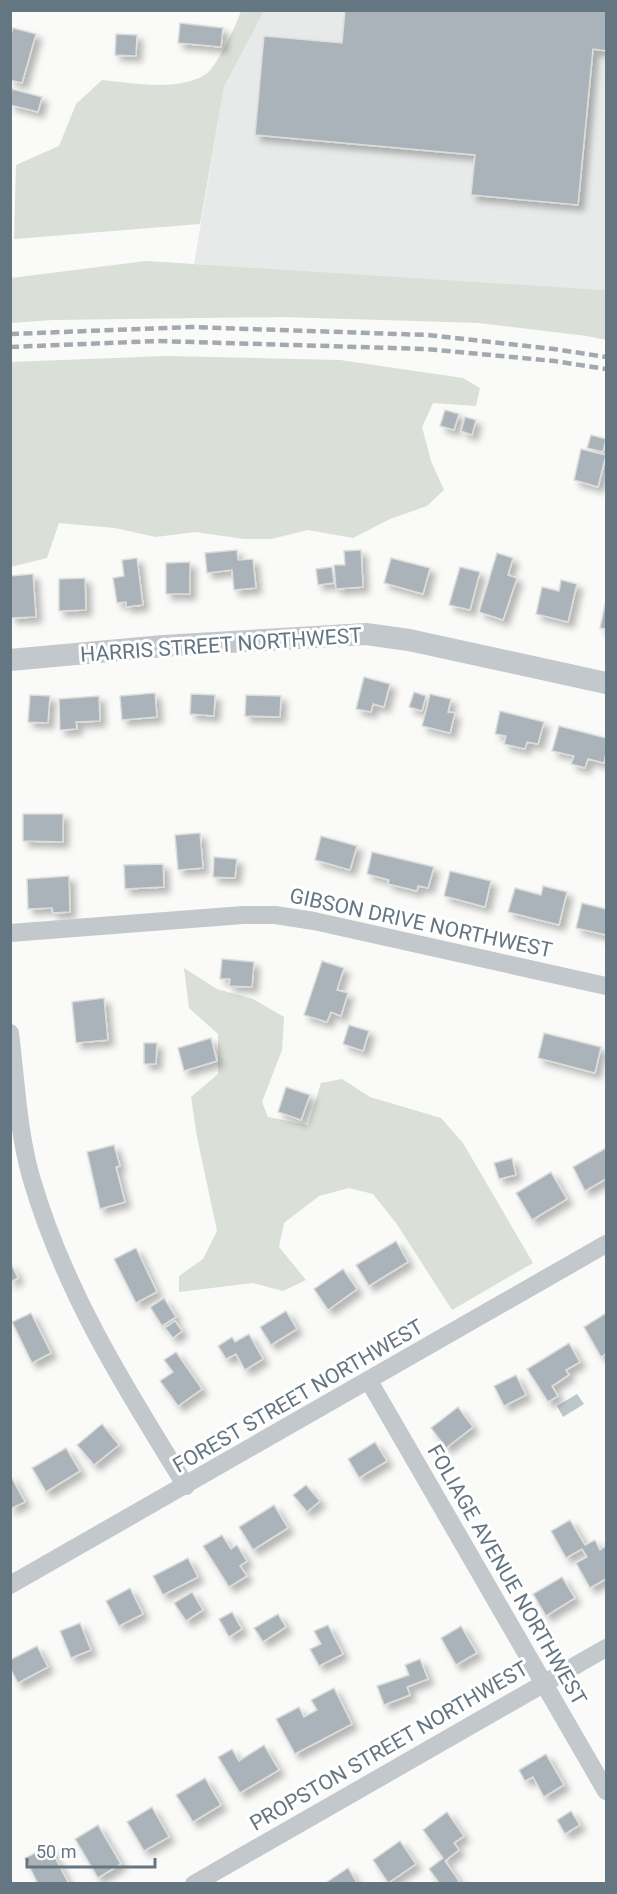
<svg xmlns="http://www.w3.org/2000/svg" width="617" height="1894" font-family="Roboto,sans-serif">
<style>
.built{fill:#e8e9e9}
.green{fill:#dadfd7}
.water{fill:#bbc7cb}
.building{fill:#aab3b9;stroke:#dcdcda;stroke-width:1.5;filter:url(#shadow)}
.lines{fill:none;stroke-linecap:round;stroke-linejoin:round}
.minor{stroke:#c3c8cc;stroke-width:18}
.tertiary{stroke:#c3c8cc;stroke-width:22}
.rail{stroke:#a2aab0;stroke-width:4.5;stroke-dasharray:9 4.5;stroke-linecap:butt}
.labels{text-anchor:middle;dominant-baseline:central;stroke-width:6;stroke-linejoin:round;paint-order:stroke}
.street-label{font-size:21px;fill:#657683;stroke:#fff}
</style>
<defs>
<filter id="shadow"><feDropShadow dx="5.5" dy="5.5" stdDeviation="3" flood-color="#0004"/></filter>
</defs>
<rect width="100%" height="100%" fill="#fafaf8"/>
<!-- built -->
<polygon class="built" points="264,11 606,11 606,290 194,264 224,87"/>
<!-- green -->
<g class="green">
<path d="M241 11H264L224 87 200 224 14 239 16 165 59 146 76 104 102 80C133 83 178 92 206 74 216 68 237 24 241 11Z"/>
<polygon points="146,261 606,290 606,340 587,336 479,323 284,317 53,320 11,323 11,278"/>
<polygon points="166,356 340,360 463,378 480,388 476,406 433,403 422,427 431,461 444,490 427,506 390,519 353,538 308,530 271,539 244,539 195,532 156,537 115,528 59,523 47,558 11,567 11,362"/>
<polygon points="184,968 217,989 253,999 284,1017 282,1050 262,1102 268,1117 308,1125 321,1083 342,1079 370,1097 441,1118 463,1143 533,1263 452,1310 396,1223 373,1194 349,1188 319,1196 284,1223 279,1247 306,1280 283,1291 253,1283 179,1292 179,1276 203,1259 217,1231 197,1137 191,1097 218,1074 218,1034 189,1008"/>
</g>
<!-- water -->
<polygon class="water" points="577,1394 584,1404 563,1417 557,1406"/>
<!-- building -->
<g class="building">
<polygon points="345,10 606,10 606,51 593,49 578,205 471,195 475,155 255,135 264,36 342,43"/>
<polygon points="180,23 223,28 221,47 178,43"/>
<polygon points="13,28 36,34 22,83 10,80 10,38"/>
<polygon points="116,34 137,35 136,56 115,55"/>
<polygon points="12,89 42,97 38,112 10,105"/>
<polygon points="445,410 459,414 454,430 440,426"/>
<polygon points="465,417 476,420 472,435 461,431"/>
<polygon points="591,435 606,439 603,452 587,448"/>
<polygon points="581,449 606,455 598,487 574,480"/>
<polygon points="237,550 238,560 253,559 256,588 234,590 232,570 207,573 205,553"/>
<polygon points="361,550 363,587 336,589 334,565 345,565 344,551"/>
<polygon points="497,553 513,558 508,575 517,578 503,620 479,612"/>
<polygon points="137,558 143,605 126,607 126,602 117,603 113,578 124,576 122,560"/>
<polygon points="391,558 430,568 423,594 384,583"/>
<polygon points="190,562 190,594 166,594 166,563"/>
<polygon points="332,567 334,583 318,585 316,569"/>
<polygon points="460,567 480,572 470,610 449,605"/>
<polygon points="33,574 36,617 11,618 10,576"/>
<polygon points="85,578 86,610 59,611 59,579"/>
<polygon points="561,580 577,584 568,622 536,614 542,587 559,591"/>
<polygon points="606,600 606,629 600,628"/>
<polygon points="364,677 390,684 384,707 373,704 371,712 356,709"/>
<polygon points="414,692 426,696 422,711 409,707"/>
<polygon points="155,693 157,717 122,720 120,696"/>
<polygon points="191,694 215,695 214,716 190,714"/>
<polygon points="430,694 451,699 448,712 455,713 450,733 422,726"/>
<polygon points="30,695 50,696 48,723 28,722"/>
<polygon points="246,695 281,696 280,717 245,716"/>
<polygon points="99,696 100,721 76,722 77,729 60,730 59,699"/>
<polygon points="500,711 544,722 538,744 527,742 525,749 504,744 506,736 495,734"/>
<polygon points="559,726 606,738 606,753 604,763 588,759 585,768 571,764 574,756 552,751"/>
<polygon points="23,814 63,814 63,842 23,841"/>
<polygon points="200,833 203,868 178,870 175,835"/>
<polygon points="321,836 357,846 350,870 315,860"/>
<polygon points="372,852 434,867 428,888 418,886 417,891 388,884 389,880 367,874"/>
<polygon points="214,857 237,859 235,878 213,877"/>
<polygon points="163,864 164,887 125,889 124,865"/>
<polygon points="450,871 491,881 485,907 444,896"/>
<polygon points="69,876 70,912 53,913 52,908 28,909 27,879"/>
<polygon points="543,886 567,892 559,925 508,912 515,888 541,895"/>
<polygon points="582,903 606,909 606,935 576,928"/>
<polygon points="222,959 254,962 252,987 229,986 230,979 220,979"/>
<polygon points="322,961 344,968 337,990 348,993 341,1016 331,1012 327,1022 304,1015"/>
<polygon points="104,998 108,1040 76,1043 72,1002"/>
<polygon points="349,1025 369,1031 363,1051 343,1044"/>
<polygon points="544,1033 601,1047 595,1073 538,1058"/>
<polygon points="211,1038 217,1061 184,1071 178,1048"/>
<polygon points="144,1043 157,1043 156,1064 144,1064"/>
<polygon points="286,1087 310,1095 301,1120 278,1112"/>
<polygon points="114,1145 120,1166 116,1167 125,1202 100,1209 87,1152"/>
<polygon points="606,1148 606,1179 585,1191 573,1167"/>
<polygon points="512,1158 516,1175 499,1179 494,1163"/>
<polygon points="551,1172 567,1199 532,1220 516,1193"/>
<polygon points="396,1241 408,1262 369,1286 356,1265"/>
<polygon points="136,1248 157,1292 136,1303 114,1259"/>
<polygon points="10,1262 18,1278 10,1282"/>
<polygon points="343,1269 357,1289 328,1310 314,1289"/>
<polygon points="164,1298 176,1317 162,1326 150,1307"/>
<polygon points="286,1311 297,1329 271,1345 260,1327"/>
<polygon points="31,1313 51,1353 32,1363 12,1322"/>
<polygon points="606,1313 606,1354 601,1357 584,1327"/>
<polygon points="175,1321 182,1331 173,1338 165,1328"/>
<polygon points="249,1334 263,1359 245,1370 236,1354 226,1359 218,1346 232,1337 235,1342"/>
<polygon points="569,1343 580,1362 566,1370 569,1375 552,1386 558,1396 548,1402 527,1369"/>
<polygon points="176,1352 202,1389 178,1406 160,1381 173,1372 164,1360"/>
<polygon points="516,1375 526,1395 504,1406 494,1386"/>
<polygon points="458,1407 473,1427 446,1448 431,1428"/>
<polygon points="102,1424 119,1445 94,1465 77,1445"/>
<polygon points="375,1442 387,1461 359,1478 348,1459"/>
<polygon points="66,1448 80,1471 46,1492 32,1468"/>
<polygon points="10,1475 25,1502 10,1509"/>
<polygon points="306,1485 320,1501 307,1512 293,1495"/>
<polygon points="274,1505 288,1528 253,1550 239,1527"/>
<polygon points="570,1520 585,1545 595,1540 600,1550 606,1546 606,1579 590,1588 576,1563 587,1557 582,1549 566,1558 551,1531"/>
<polygon points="222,1535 231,1549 237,1545 247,1561 240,1566 247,1576 229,1587 203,1546"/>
<polygon points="188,1558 198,1577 163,1595 153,1576"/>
<polygon points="562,1577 575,1598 546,1616 533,1594"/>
<polygon points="130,1588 143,1614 119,1626 106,1601"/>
<polygon points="192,1592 203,1610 186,1621 174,1603"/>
<polygon points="232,1612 242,1629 229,1637 219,1619"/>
<polygon points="278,1614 286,1627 263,1642 254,1628"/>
<polygon points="80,1623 91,1650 71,1658 60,1631"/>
<polygon points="328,1625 343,1654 319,1666 310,1649 321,1644 314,1631"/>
<polygon points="461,1626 477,1653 456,1665 441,1638"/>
<polygon points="37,1646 48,1667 18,1683 10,1668 10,1660"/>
<polygon points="420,1659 428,1679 407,1687 410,1695 384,1705 377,1686 409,1675 405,1665"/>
<polygon points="334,1688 352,1724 295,1754 276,1719 299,1707 304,1717 317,1710 311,1700"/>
<polygon points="264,1745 279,1770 240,1793 218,1757 232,1749 239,1761"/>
<polygon points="546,1754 564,1785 544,1797 533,1777 525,1781 519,1770"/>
<polygon points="205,1778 221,1805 193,1822 176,1795"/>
<polygon points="152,1807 169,1837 144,1851 127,1822"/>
<polygon points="571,1811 580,1825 565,1834 557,1820"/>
<polygon points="447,1812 464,1836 454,1843 459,1850 445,1861 459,1881 456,1884 440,1884 429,1869 443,1858 423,1830"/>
<polygon points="98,1825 121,1864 98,1878 75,1839"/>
<polygon points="400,1841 416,1864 388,1883 373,1860"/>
<polygon points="49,1846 69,1884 38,1884 25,1858"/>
<polygon points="348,1868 358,1884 324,1884"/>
</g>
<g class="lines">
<!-- minor -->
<g class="minor">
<polyline points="10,933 243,915 275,915 314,921 606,986"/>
<path d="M10 1033C16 1081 18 1131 31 1177 64 1291 124 1386 186 1486"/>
<polyline points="369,1381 606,1791"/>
<polyline points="10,1585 606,1244"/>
<polyline points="194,1884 606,1648"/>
</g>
<!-- tertiary -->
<polyline class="tertiary" points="10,660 163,646 366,634 409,640 606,683"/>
<!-- rail -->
<g class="rail">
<polyline points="10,334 191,327 428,335 554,349 606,357"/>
<polyline points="10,347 158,341 426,349 554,361 606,369"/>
</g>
</g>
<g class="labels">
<!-- street labels -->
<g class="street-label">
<text transform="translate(221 645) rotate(-4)">HARRIS STREET NORTHWEST</text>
<text transform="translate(421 923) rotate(12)">GIBSON DRIVE NORTHWEST</text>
<text transform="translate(298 1396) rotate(-30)">FOREST STREET NORTHWEST</text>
<text transform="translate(507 1575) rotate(60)">FOLIAGE AVENUE NORTHWEST</text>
<text transform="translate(389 1746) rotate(-30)">PROPSTON STREET NORTHWEST</text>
</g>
</g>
<!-- border -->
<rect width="617" height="1894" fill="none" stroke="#657683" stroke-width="24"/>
<!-- scale -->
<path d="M27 1858v9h128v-9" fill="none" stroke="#657683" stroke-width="3"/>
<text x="36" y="1858" font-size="18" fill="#657683" stroke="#ffffff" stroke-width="4.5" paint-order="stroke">50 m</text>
</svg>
